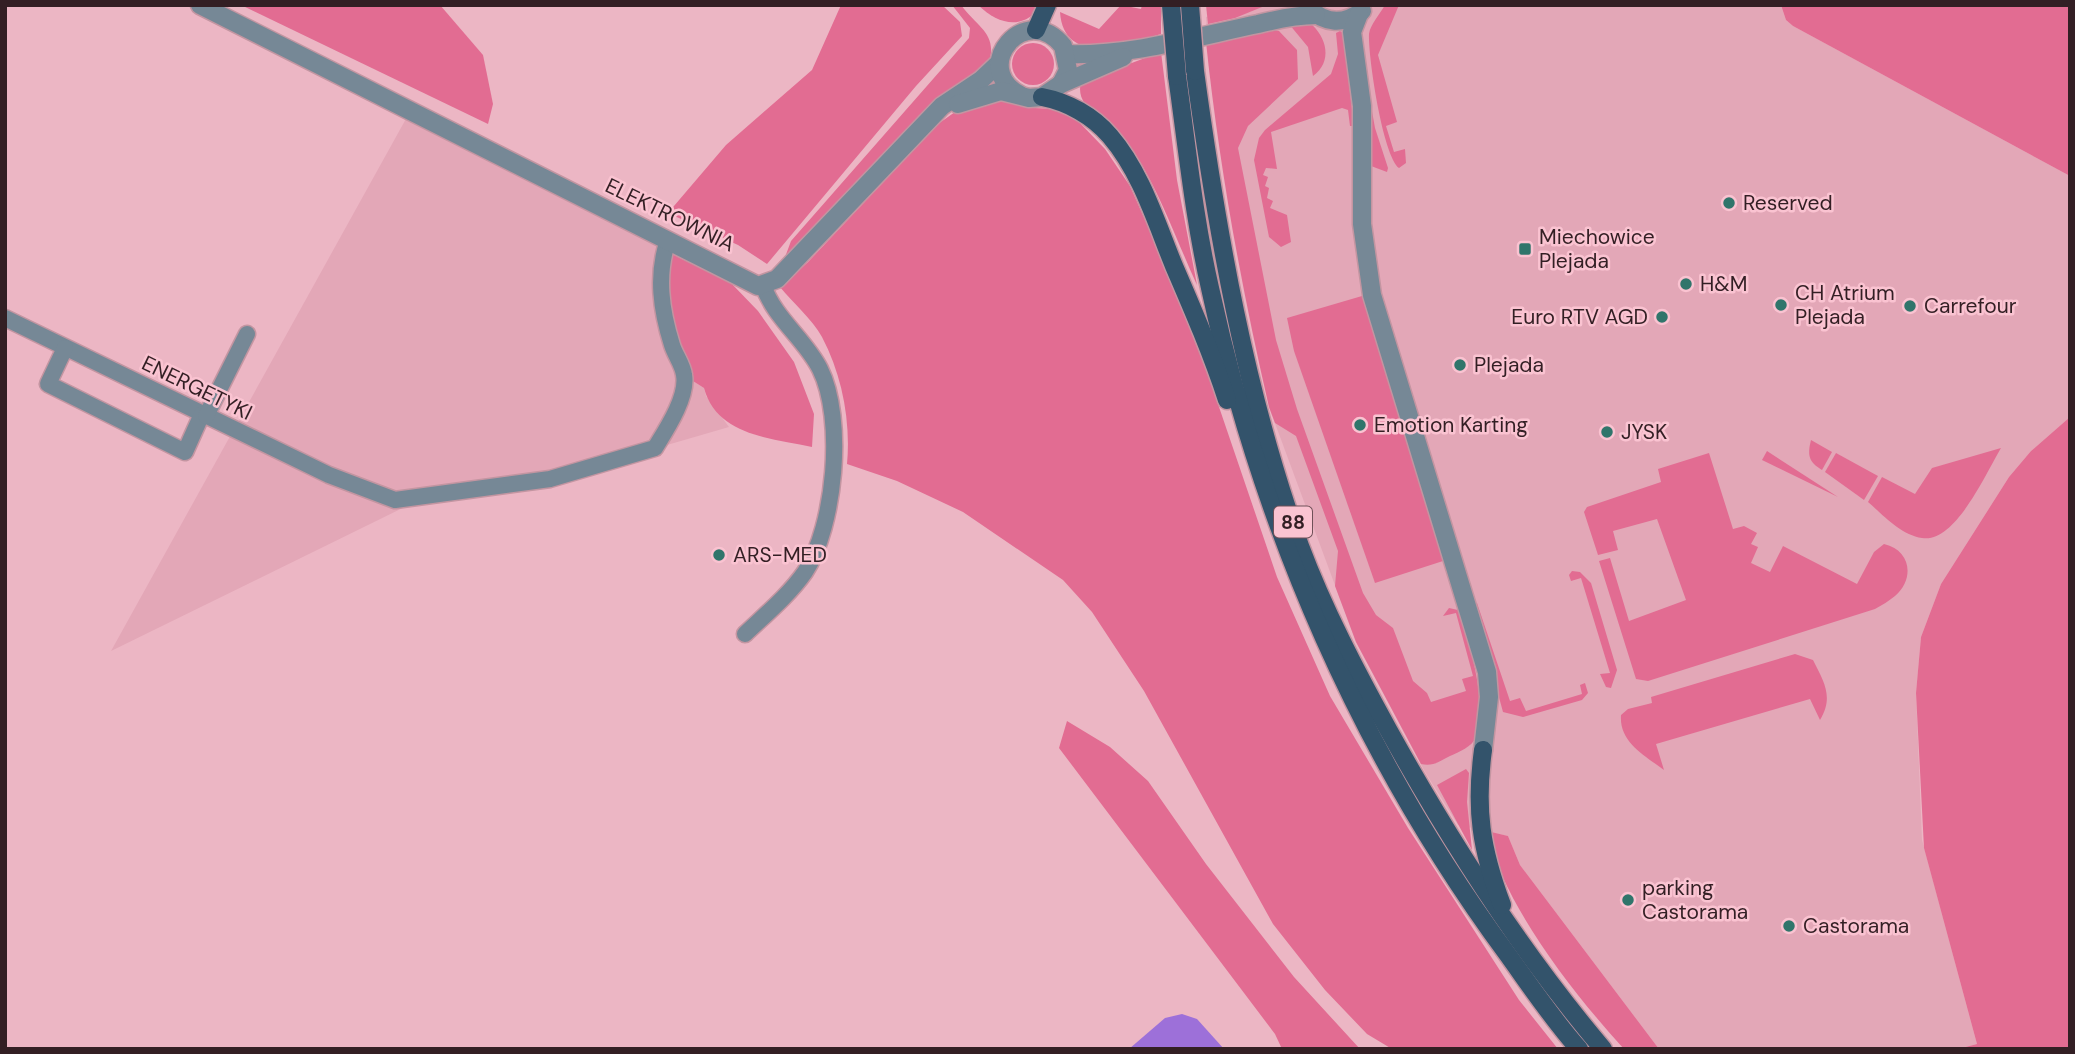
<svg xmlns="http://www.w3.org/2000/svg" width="2075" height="1054" font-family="'DM Sans',sans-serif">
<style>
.built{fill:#e3a7b7}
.green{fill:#e26c92}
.water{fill:#9d70d9}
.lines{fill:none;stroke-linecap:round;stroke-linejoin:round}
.minor-casing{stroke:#c395a1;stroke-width:19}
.tertiary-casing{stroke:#c395a1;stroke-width:21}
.primary-casing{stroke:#c395a1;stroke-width:21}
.minor{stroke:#768896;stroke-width:16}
.tertiary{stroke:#768896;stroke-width:18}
.primary{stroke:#33536b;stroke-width:18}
.primary-bridge-casing{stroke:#c395a1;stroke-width:21;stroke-linecap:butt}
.primary-bridge{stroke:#33536b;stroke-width:18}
.poi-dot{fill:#30756b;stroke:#fac3d1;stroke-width:2.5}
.labels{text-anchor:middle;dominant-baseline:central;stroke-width:5;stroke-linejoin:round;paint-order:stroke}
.shield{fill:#fac3d1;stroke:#6f5058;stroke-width:2}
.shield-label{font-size:19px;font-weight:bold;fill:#331f24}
.poi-label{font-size:21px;fill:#331f24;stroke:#fac3d1;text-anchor:start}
.street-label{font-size:21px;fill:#331f24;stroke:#fac3d1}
</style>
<rect width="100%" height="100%" fill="#ecb6c4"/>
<!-- built -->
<g class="built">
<polygon points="1250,5 1781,5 1786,20 1793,26 2070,176 2070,417 2031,451 2009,477 1941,584 1921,637 1916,693 1922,840 1977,1044 1957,1049 1659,1049 1520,865 1508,836 1458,825 1425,772 1356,642 1269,407 1209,68 1206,17"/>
<polygon points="407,117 664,250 685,376 704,388 706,396 729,427 550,479 421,499 111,651"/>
</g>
<!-- green -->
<g class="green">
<polygon points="241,5 440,5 483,55 493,104 488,124"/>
<polygon points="841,5 942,5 960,22 962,36 916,86 767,264 738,245 668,213 726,145 812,70"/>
<path d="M952 5H961C979 29 999 34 988 66L784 260 791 241 969 38 970 28Z"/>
<path d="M978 5H1042C1023 31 999 25 978 5Z"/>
<path d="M1121 5 1141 9 1142 5H1161V34C1127 43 1064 68 1060 12L1099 29Z"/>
<polygon points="1206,5 1267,5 1235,18 1208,24"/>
<path d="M1385 5H1399L1378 55 1397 122 1386 126 1394 152 1405 149 1406 163 1399 168C1383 156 1368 57 1369 34 1370 25 1380 14 1385 5Z"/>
<polygon points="1781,5 2070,5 2070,176 1793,26 1786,20"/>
<path d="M1310 23C1327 37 1333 62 1313 76L1308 47 1289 24Z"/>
<path d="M1265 28 1279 31 1297 50 1298 79 1248 126 1238 148 1276 340 1297 409 1363 593 1376 615 1393 628 1413 681 1427 693 1431 702 1466 691 1462 679 1473 676 1456 613 1443 616 1449 608 1458 610C1470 641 1488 706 1476 737 1472 747 1459 752 1450 756 1440 761 1433 767 1421 764L1356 642 1335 586 1338 551 1296 436 1275 423 1269 407C1241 286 1219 165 1206 42Z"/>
<polygon points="1340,31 1343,33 1354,126 1350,126 1348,110 1342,108 1271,132 1277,169 1266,168 1263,175 1268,177 1265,186 1269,188 1267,198 1273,201 1270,208 1287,215 1291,242 1281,247 1269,237 1254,160 1259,138 1265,130 1331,74 1338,54 1336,33"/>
<circle cx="1033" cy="64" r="21"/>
<path d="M1161 52 1177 180 1197 285C1174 235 1155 177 1121 134 1107 117 1074 109 1081 82Z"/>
<polygon points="1368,89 1375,128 1388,168 1387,172 1371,166"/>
<path d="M1003 99 1033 108 1058 109 1078 121 1105 149 1130 186 1188 316 1277 577 1330 696 1408 828 1519 1000 1558 1049H1392L1367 1034 1325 990 1273 924 1144 691 1092 612 1063 580 963 512 897 481 847 464C851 421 842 375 822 337 812 319 793 303 780 287L808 262 938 124 962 107Z"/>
<path d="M664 250 731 283 758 311 794 362 814 414 812 447C771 438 717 436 704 388L685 376 672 347Z"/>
<polygon points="1362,296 1443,561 1375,583 1294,351 1287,318"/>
<polygon points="2070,417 2070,1049 1958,1049 1977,1044 1924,848 1916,693 1921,637 1941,584 2009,477 2031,451"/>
<path d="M1811 440 1832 452 1822 470C1809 462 1807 456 1811 440Z"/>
<path d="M2001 448C1986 473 1955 544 1922 538 1901 535 1883 515 1868 502L1882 477 1915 494 1932 468Z"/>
<polygon points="1767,451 1838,497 1762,460"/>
<path d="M1709 453 1733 529 1744 526 1757 533 1751 544 1758 547 1751 563 1770 572 1783 546 1857 584 1874 552 1884 544C1911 550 1915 579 1895 596 1889 601 1882 605 1875 609L1648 681 1636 679 1599 561 1610 558 1629 621 1686 600 1657 519 1613 531 1618 550 1598 555 1584 512 1587 507 1661 482 1658 469Z"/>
<polygon points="1836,453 1878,476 1864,500 1825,472"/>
<polygon points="1572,571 1580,572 1591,583 1617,670 1611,688 1606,687 1600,674 1610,673 1581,578 1571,581 1569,575"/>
<polygon points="1477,603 1510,701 1520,698 1526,711 1582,694 1580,685 1585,683 1588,693 1582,700 1523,717 1503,712 1475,609"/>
<path d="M1795 654 1813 660C1824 682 1834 697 1820 720L1810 699 1656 744 1664 770C1644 755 1619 742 1621 715L1628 709 1652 703 1651 697Z"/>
<polygon points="1067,721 1110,747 1148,781 1206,864 1294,977 1360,1049 1282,1049 1275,1034 1059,748"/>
<polygon points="1466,769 1469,773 1467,802 1472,850 1437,785"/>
<path d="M1487 831 1508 836 1520 865 1659 1049H1624C1573 993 1503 904 1487 831Z"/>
</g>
<!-- water -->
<polygon class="water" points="1182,1014 1197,1019 1224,1049 1129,1049 1165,1018"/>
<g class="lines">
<defs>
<g id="minor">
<path d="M5 318 329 475 395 500 550 479 655 448C666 430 688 397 684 375 683 365 675 355 672 345 661 310 656 275 668 240"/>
<polyline points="65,348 48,384 185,452 202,414"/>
<polyline points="206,416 247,334"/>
<path d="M745 634C765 615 789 595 805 572 835 526 845 419 820 369 805 339 774 318 763 285"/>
</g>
<g id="tertiary">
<polyline points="200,5 758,286 777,279 942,106 981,80 999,63"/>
<path d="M1309 8C1325 24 1344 25 1362 11"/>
<polyline points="1359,14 1352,32 1362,106 1362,224 1372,295 1487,672 1489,697 1483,750"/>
<path d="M1066 54C1131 56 1195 37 1258 24 1278 19 1296 15 1316 15"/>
<path d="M1020 95C969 67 1026 0 1063 46L1068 70 1061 84"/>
<polyline points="958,104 1001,91 1029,98 1042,97 1061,84 1123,57"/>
</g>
<g id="primary">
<polyline points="1036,30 1047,5"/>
<path d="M1195 71C1217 232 1245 393 1300 546 1324 610 1356 671 1389 731 1451 843 1520 951 1603 1049"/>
<path d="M1177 76C1187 147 1194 218 1210 288 1262 528 1362 757 1508 955 1531 987 1553 1020 1579 1049"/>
<path d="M1042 97C1068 102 1093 116 1110 136 1141 172 1156 222 1174 266 1193 310 1212 354 1227 400"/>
<path d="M1483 750C1475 809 1481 849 1502 905"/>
</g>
</defs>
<!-- minor casing -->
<use href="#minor" class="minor-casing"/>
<!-- tertiary casing -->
<use href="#tertiary" class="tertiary-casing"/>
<!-- primary casing -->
<use href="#primary" class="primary-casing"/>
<!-- minor -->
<use href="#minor" class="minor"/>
<!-- tertiary -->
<use href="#tertiary" class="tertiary"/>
<!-- primary -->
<use href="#primary" class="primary"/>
<defs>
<g id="primary-bridge">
<polyline points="1171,5 1177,76"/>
<polyline points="1190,5 1195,71"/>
</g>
</defs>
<!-- primary-bridge casing -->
<use href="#primary-bridge" class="primary-bridge-casing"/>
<!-- primary-bridge -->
<use href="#primary-bridge" class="primary-bridge"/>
</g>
<!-- markers -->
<g class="poi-dot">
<circle cx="1729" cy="203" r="7"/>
<rect x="1518" y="242" width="14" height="14" rx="3.5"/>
<circle cx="1686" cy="284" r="7"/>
<circle cx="1781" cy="305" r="7"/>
<circle cx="1910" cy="306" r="7"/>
<circle cx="1662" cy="317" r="7"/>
<circle cx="1460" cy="365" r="7"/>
<circle cx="1360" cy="425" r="7"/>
<circle cx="1607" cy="432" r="7"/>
<circle cx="719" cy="555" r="7"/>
<circle cx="1628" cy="900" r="7"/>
<circle cx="1789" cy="926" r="7"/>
</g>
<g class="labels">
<!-- shield labels -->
<rect class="shield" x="1274" y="506.5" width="38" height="31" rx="5"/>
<g class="shield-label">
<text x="1293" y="522">88</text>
</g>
<!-- poi labels -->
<g class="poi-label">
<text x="1743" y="203">Reserved</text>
<text x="1539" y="237">Miechowice<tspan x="1539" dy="24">Plejada</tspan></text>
<text x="1700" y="284">H&amp;M</text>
<text x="1795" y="293">CH Atrium<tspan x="1795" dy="24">Plejada</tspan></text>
<text x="1924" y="306">Carrefour</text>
<text x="1648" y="317" text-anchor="end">Euro RTV AGD</text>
<text x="1474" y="365">Plejada</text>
<text x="1374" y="425">Emotion Karting</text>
<text x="1621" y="432">JYSK</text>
<text x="733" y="555">ARS-MED</text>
<text x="1642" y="888">parking<tspan x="1642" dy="24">Castorama</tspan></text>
<text x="1803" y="926">Castorama</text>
</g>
<!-- street labels -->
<g class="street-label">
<text transform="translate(670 215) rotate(26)">ELEKTROWNIA</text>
<text transform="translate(197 388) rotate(26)">ENERGETYKI</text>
</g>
</g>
<!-- border -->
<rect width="2075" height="1054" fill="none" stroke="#331f24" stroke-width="14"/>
</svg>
